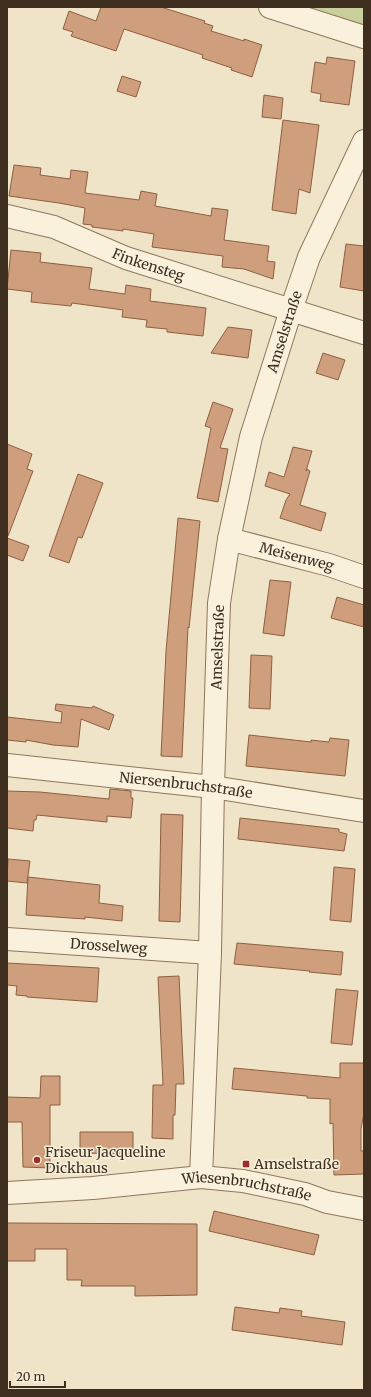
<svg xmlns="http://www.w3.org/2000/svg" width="371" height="1397" font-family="Merriweather,serif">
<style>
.green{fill:#c9cf9b}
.building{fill:#cf9f7d;stroke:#8d5f41}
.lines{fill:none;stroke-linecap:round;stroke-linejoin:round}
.minor-casing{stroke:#8d765c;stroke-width:24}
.minor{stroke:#faf1dc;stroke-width:22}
.poi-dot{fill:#9e2a2b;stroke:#f7eed8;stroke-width:1.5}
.labels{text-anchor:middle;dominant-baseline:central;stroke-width:3;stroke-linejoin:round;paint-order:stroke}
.street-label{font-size:14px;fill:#3d2e20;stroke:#f7eed8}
.poi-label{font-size:14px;fill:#3d2e20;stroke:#f7eed8;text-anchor:start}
</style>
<rect width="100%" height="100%" fill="#f0e4c8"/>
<!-- green -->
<polygon class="green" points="274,7 364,7 364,37"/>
<!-- building -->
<g class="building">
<polygon points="101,7 161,7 205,21 204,23 213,26 211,31 244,41 244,39 262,45 252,77 231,70 232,68 202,58 203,55 124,29 116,51 71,36 73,32 63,29 69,11 96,21"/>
<polygon points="327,57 355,61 349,105 320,101 321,94 311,92 315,62 326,64"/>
<polygon points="122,76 141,82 136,97 117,91"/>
<polygon points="264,95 283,98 281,119 262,117"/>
<polygon points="283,120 319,125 310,193 299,189 296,214 272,210"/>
<polygon points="14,165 41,168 40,175 70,179 71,170 88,172 85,193 139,200 141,191 157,194 155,206 211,216 212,208 228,210 224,240 269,246 267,261 275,262 273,279 244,269 222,267 223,256 152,247 154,234 123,229 123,231 92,227 92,225 83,224 85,208 59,203 9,196"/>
<polygon points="346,244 364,246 364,291 340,287"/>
<polygon points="11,250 41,253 40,262 92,268 89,289 125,294 126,285 151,289 150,301 206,308 203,336 167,332 167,329 146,327 147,320 122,317 123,310 72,303 71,306 31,302 32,292 7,289"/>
<polygon points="228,327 252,330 248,358 211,353"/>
<polygon points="323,353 345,360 338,380 316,373"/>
<polygon points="213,402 233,409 220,448 228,449 218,502 197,498 211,428 205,426"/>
<polygon points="7,444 32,454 27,469 33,471 8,536 7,536"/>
<polygon points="293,447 312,451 306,471 307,469 310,471 300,505 326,513 321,531 280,518 286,500 290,494 265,486 269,472 284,477"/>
<polygon points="78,474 103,483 82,538 78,537 69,563 49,556"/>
<polygon points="178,518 200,521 189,628 188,627 182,757 161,756 166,651"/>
<polygon points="7,538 29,546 23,561 7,555"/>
<polygon points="270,580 291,582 284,636 263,633"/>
<polygon points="337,597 364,605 364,627 331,618"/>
<polygon points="251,655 272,656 270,709 249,708"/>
<polygon points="56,704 92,708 93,706 114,715 109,730 81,719 78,747 53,745 26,740 26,742 7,740 7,717 61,723 62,712 55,710"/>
<polygon points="249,735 311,742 311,740 329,742 330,738 349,740 345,776 246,766"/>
<polygon points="110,789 131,791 131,798 133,798 131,818 107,816 107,822 37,815 36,820 34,820 33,831 7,828 7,791 40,792 109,799"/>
<polygon points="161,814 183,815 180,922 159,921"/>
<polygon points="240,818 339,829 339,832 347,834 344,851 238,839"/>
<polygon points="8,859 30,861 27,883 7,881"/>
<polygon points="334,867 355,869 351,922 330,920"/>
<polygon points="28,877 100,885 99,903 123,906 122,921 85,917 85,919 26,915"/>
<polygon points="237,943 343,952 341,975 309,972 310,971 234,964"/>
<polygon points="7,963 99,968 97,1002 27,997 27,996 16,995 17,986 7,985"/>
<polygon points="179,976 184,1084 176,1084 175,1115 173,1115 173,1139 152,1138 153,1085 163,1085 158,977"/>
<polygon points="336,989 358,991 352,1045 331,1043"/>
<polygon points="340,1063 364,1063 364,1113 361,1129 361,1151 364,1151 364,1174 334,1175 333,1123 330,1124 330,1099 307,1098 307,1096 232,1089 234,1068 340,1078"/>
<polygon points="41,1076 60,1076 60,1105 50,1105 50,1168 23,1167 22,1122 7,1122 7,1097 40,1098"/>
<polygon points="80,1132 133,1132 133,1154 80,1153"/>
<polygon points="214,1211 319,1235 314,1255 209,1231"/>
<polygon points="7,1223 197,1224 197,1295 135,1296 135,1286 81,1286 82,1280 67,1280 67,1249 35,1249 35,1261 7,1261"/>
<polygon points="235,1307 279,1313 280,1308 302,1311 301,1316 345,1322 342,1345 232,1330"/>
</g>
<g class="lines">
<defs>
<g id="minor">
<polyline points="270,7 364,37"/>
<path id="s1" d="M7 216 54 227 126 258 364 333"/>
<path id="s2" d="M229 539 329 565 364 577"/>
<path id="s3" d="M7 765 213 787 364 811"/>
<path id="s4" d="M7 939 210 953"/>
<path id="s5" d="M201 1177 210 953 213 787 219 603 229 539 251 437 291 310 309 257 364 141"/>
<path id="s6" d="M7 1193 93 1188 201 1177 243 1181 305 1194 327 1202 364 1209"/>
</g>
</defs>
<!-- minor casing -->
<use href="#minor" class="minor-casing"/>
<!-- minor -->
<use href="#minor" class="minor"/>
</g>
<!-- markers -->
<g class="poi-dot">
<circle cx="37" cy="1160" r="4"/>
<rect x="242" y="1160" width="8" height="8" rx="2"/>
</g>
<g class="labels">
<!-- street labels -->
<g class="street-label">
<text stroke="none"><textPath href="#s1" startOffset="150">Finkensteg</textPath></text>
<text stroke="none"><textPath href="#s5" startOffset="854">Amselstraße</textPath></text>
<text stroke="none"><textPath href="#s2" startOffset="70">Meisenweg</textPath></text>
<text stroke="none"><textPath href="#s5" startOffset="530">Amselstraße</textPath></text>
<text stroke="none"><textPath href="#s3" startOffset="180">Niersenbruchstraße</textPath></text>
<text stroke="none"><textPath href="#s4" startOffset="102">Drosselweg</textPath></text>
<text stroke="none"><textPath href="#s6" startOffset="241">Wiesenbruchstraße</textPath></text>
</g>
<!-- poi labels -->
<g class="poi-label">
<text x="45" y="1152">Friseur Jacqueline<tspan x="45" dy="16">Dickhaus</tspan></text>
<text x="254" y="1164">Amselstraße</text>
</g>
</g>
<!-- border -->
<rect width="371" height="1397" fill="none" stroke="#3d2e20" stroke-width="16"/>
<!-- scale -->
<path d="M10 1381v6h55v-6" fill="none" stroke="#3d2e20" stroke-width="2"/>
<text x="16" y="1381" font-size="12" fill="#3d2e20" stroke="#f7eed8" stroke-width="3" paint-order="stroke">20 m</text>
</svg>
